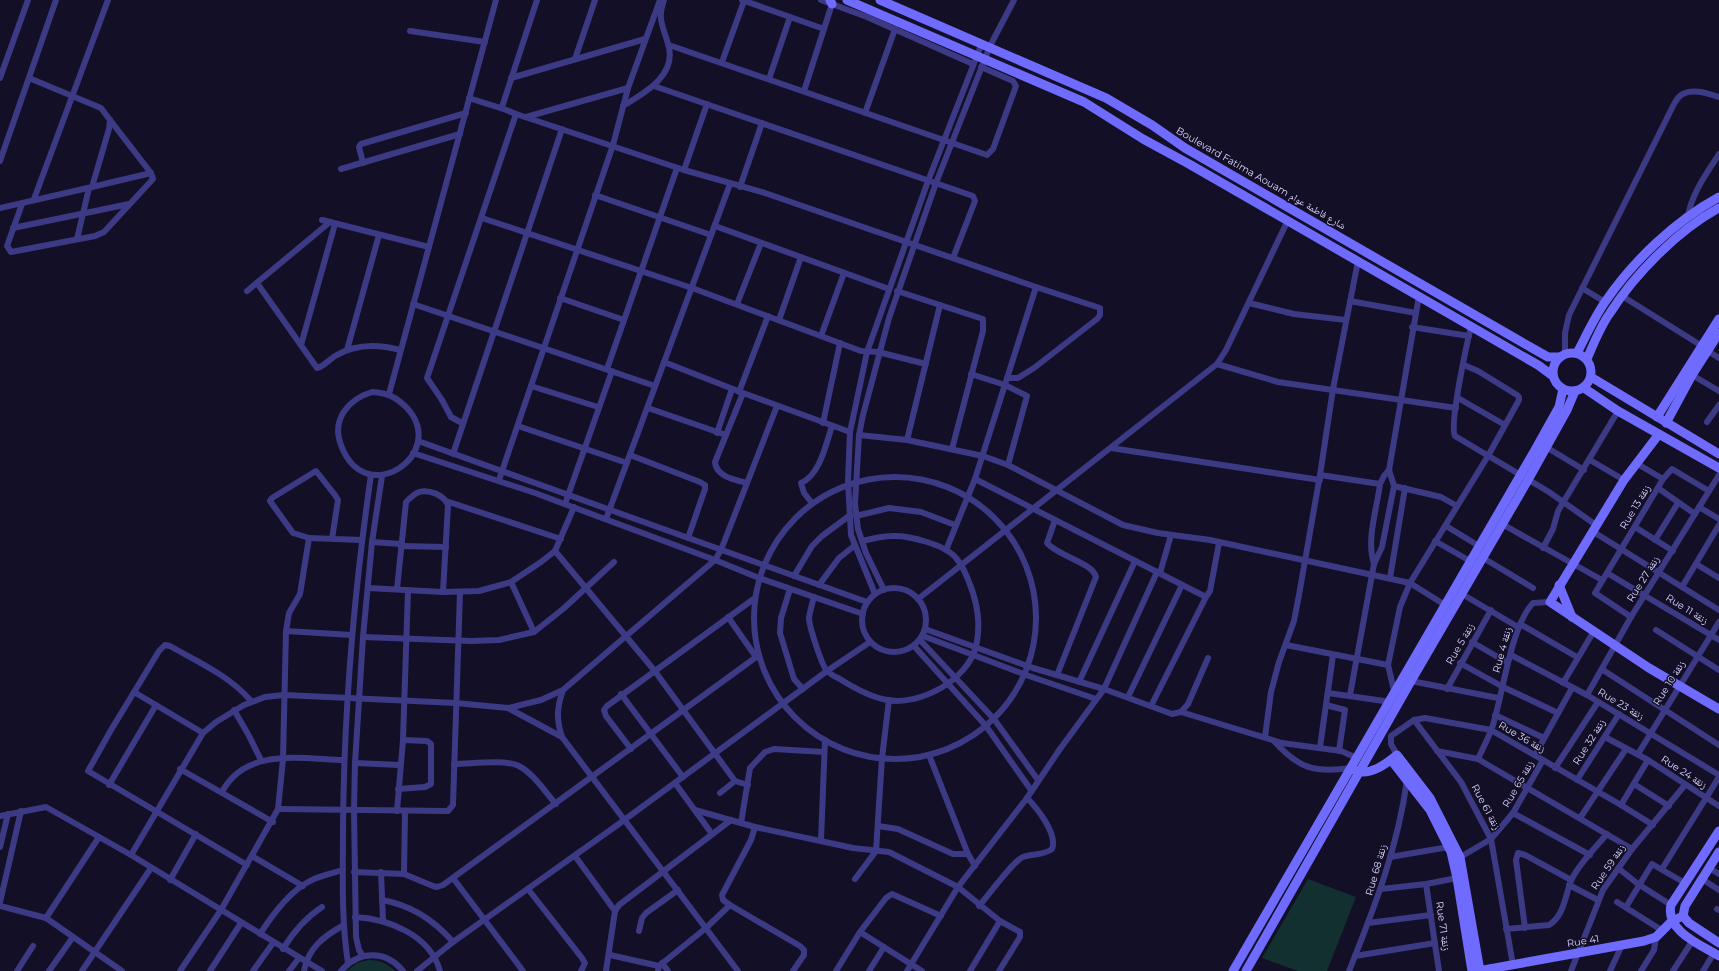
<svg xmlns="http://www.w3.org/2000/svg" width="1719" height="971" font-family="Montserrat,'Noto Naskh Arabic',sans-serif">
<style>
.green{fill:#12302f}
.lines{fill:none;stroke-linecap:round;stroke-linejoin:round}
.street{stroke:#3d3a85;stroke-width:6}
.secondary{stroke:#6f6bff;stroke-width:9}
.labels{text-anchor:middle;dominant-baseline:central;stroke-width:3;stroke-linejoin:round;paint-order:stroke}
.street-label{font-size:10px;fill:#d9d4ff;stroke:#130f26}
</style>
<rect width="100%" height="100%" fill="#130f26"/>
<!-- green -->
<g class="green">
<polygon points="1308,879 1356,897 1327,971 1298,971 1262,958"/>
<path d="M368 960C379 960 387 963 395 971H347L357 963Z"/>
</g>
<g class="lines">
<!-- street -->
<g class="street">
<polyline points="742,0 824,29"/>
<polyline points="821,0 867,17 973,64"/>
<polyline points="410,31 485,42"/>
<polyline points="669,45 987,155 993,149 1016,86 1013,81 981,67"/>
<polyline points="575,59 595,0"/>
<polyline points="722,62 744,1"/>
<polyline points="0,78 28,0"/>
<polyline points="511,78 645,39"/>
<polyline points="769,79 790,17"/>
<polyline points="654,86 973,196 975,201 953,258"/>
<polyline points="804,91 832,4"/>
<path d="M469 98C486 104 501 107 516 114L684 170 765 193 1036 287 1100 308V315L1097 319 1034 368 1018 378H1007"/>
<path d="M623 106C644 93 678 75 668 44 663 25 657 20 664 0"/>
<polyline points="502,107 537,0"/>
<polyline points="865,113 895,29"/>
<polyline points="526,117 628,88"/>
<polyline points="0,161 56,0"/>
<polyline points="363,163 359,147 361,144 466,113"/>
<polyline points="341,169 460,134"/>
<polyline points="684,170 707,104"/>
<polyline points="92,187 151,173"/>
<polyline points="740,187 762,123"/>
<polyline points="595,195 711,235"/>
<polyline points="34,199 108,0"/>
<polyline points="22,204 7,246 11,252 95,236 104,232 153,179 151,173 110,120"/>
<polyline points="0,208 92,187 109,129 110,120 101,108 29,78"/>
<path d="M1688 217C1691 194 1707 173 1719 154"/>
<polyline points="482,218 692,288 861,351 878,352 926,364"/>
<polyline points="322,220 429,247"/>
<polyline points="715,226 889,289"/>
<polyline points="13,228 129,204"/>
<polyline points="77,239 89,188"/>
<path d="M257 283 317 368C323 367 329 360 335 356 355 344 378 344 400 350"/>
<polyline points="1582,288 1605,302"/>
<polyline points="247,291 330,222"/>
<polyline points="897,291 983,319 983,331 952,449"/>
<polyline points="1622,296 1702,346"/>
<polyline points="560,298 624,320"/>
<polyline points="1350,301 1416,313"/>
<polyline points="1249,303 1294,314 1346,320"/>
<polyline points="413,304 655,386"/>
<polyline points="737,304 761,243"/>
<polyline points="779,320 801,257"/>
<polyline points="1412,327 1469,336"/>
<path d="M1471 327C1467 343 1449 425 1455 436L1549 492 1596 525"/>
<polyline points="821,336 844,273"/>
<polyline points="301,345 335,224"/>
<polyline points="347,350 379,235"/>
<polyline points="1708,351 1719,358"/>
<path d="M1565 354V333L1569 315 1674 104C1676 101 1679 95 1683 94 1693 88 1709 94 1719 97"/>
<polyline points="664,362 743,393 850,432"/>
<polyline points="1217,364 1278,382 1456,408"/>
<polyline points="607,369 677,168"/>
<polyline points="971,374 1005,385 1027,396 1008,465"/>
<polyline points="1692,375 1719,391"/>
<polyline points="531,386 598,407"/>
<path d="M372 392C388 393 396 397 407 408 449 454 365 511 341 445 331 419 349 399 372 392Z"/>
<polyline points="739,392 768,316"/>
<path d="M743 393 715 462C716 477 736 480 747 483"/>
<polyline points="389,394 496,0"/>
<polyline points="1458,398 1505,425"/>
<polyline points="648,408 726,435"/>
<polyline points="1707,422 1719,405"/>
<polyline points="462,423 451,417 442,400 427,378 516,114"/>
<polyline points="823,423 840,343"/>
<polyline points="518,426 627,463"/>
<polyline points="717,433 732,389"/>
<polyline points="859,435 907,440 983,456 1008,465 1123,525 1158,533 1210,540 1410,583 1445,605"/>
<polyline points="907,440 940,305"/>
<polyline points="418,441 867,602"/>
<polyline points="1546,447 1584,470"/>
<polyline points="1111,448 1320,480"/>
<polyline points="413,453 535,493 715,560 759,578 863,614"/>
<polyline points="453,454 562,129"/>
<polyline points="630,455 700,482 705,485 705,489 688,538"/>
<polyline points="1590,460 1624,480"/>
<polyline points="1636,463 1663,479"/>
<polyline points="1320,475 1380,484"/>
<circle cx="895" cy="618" r="141"/>
<polyline points="975,479 1206,597 1210,591 1219,543"/>
<polyline points="499,480 613,145 628,88 660,0"/>
<polyline points="1394,486 1441,497 1457,506"/>
<polyline points="1658,488 1695,514"/>
<polyline points="446,501 561,539"/>
<path d="M812 503 804 493 801 483C820 475 826 444 832 426"/>
<polyline points="565,504 612,371"/>
<polyline points="1699,507 1719,519"/>
<polyline points="856,516 889,508 921,512 955,525"/>
<polyline points="606,519 730,184"/>
<path d="M1055 520 1047 543C1058 556 1093 563 1096 577L1057 675"/>
<polyline points="1502,524 1602,580"/>
<polyline points="1446,526 1479,546"/>
<polyline points="1635,527 1673,551"/>
<polyline points="1592,531 1719,610"/>
<polyline points="332,539 338,500 335,495 316,471 272,498 270,501 293,533 309,538 361,540"/>
<polyline points="1655,540 1678,503"/>
<polyline points="1435,541 1470,561"/>
<polyline points="372,542 401,544"/>
<polyline points="401,546 446,547"/>
<polyline points="1543,548 1553,529 1558,511 1618,411"/>
<polyline points="946,550 975,479 1036,287"/>
<polyline points="555,551 654,670 735,781"/>
<polyline points="1480,556 1533,588"/>
<path d="M1374 564C1366 539 1377 509 1380 484L1384 476 1389 470"/>
<polyline points="1696,564 1719,578"/>
<polyline points="1160,573 1171,535"/>
<polyline points="1607,573 1719,640"/>
<polyline points="794,576 812,546 822,536 849,516"/>
<polyline points="1390,578 1405,488"/>
<polyline points="511,582 534,632"/>
<polyline points="819,585 839,558 854,546"/>
<polyline points="1682,587 1719,525"/>
<circle cx="894" cy="620" r="32"/>
<polyline points="368,588 443,592 479,591 511,582 541,562 555,551 574,507"/>
<path d="M397 589 406 502C409 499 414 494 419 492 429 489 444 495 448 505L443 592"/>
<polyline points="790,589 781,618 780,633 794,679 803,689"/>
<polyline points="884,590 866,553 858,529 855,504 859,435 863,415 889,318 936,183 990,46 1014,0"/>
<polyline points="875,594 851,535 848,481 850,432 867,352 928,181 982,43"/>
<polyline points="1462,594 1518,627"/>
<path d="M814 597C812 604 810 611 809 618 809 626 822 666 827 671 831 675 836 677 840 679 854 688 871 697 887 700 920 706 968 680 976 646 980 629 978 609 973 593 969 581 964 567 956 558 946 545 908 535 892 536 882 536 871 539 862 541"/>
<polyline points="918,599 1217,364 1226,350 1288,220"/>
<polyline points="728,617 756,657"/>
<polyline points="1631,617 1595,593 1663,479 1672,469 1709,491"/>
<polyline points="1520,624 1577,657"/>
<polyline points="925,629 1033,668 1104,689 1172,714 1181,712 1188,704 1208,658"/>
<polyline points="1656,630 1719,670"/>
<polyline points="286,631 352,635"/>
<polyline points="923,636 1029,676 1096,699"/>
<polyline points="363,637 471,641 499,640 534,632 563,609 614,562"/>
<polyline points="920,640 994,719 1038,780"/>
<polyline points="1472,642 1508,663"/>
<polyline points="1286,645 1388,665"/>
<polyline points="914,646 986,726 1031,790"/>
<polyline points="1511,655 1587,695 1719,775"/>
<polyline points="1460,663 1503,687 1558,713"/>
<polyline points="1603,670 1719,745"/>
<polyline points="1411,681 1498,698"/>
<polyline points="1079,682 1135,561"/>
<polyline points="1563,683 1594,631"/>
<polyline points="1447,689 1491,610"/>
<path d="M563 690C557 707 556 719 562 737L738 971"/>
<polyline points="134,692 203,733"/>
<polyline points="1328,693 1391,702"/>
<polyline points="621,694 683,777"/>
<polyline points="1350,695 1374,564 1382,547 1394,486 1389,470 1419,296"/>
<polyline points="1395,695 1388,665 1400,607 1410,583 1488,456 1519,400 1519,397 1517,395 1478,371 1464,365"/>
<polyline points="1587,695 1631,617 1719,475"/>
<polyline points="1128,697 1182,585"/>
<polyline points="1326,705 1345,710 1339,751"/>
<polyline points="1151,706 1206,597"/>
<polyline points="508,708 541,700 563,690 715,560 721,550 777,406"/>
<polyline points="234,710 248,734 261,760"/>
<polyline points="1181,712 1282,743 1341,751 1357,758"/>
<polyline points="1495,715 1544,738"/>
<polyline points="1414,720 1461,782 1491,839 1513,965"/>
<polyline points="1265,737 1271,692 1279,662 1294,621 1299,595 1320,475 1333,389 1358,261"/>
<polyline points="1605,737 1648,760 1719,806"/>
<path d="M1274 741C1299 769 1315 773 1351 768"/>
<polyline points="1320,747 1333,655"/>
<polyline points="631,749 606,716 604,710 607,706 755,598"/>
<polyline points="1437,751 1478,759 1488,765 1632,849"/>
<polyline points="1638,754 1719,622"/>
<polyline points="929,755 968,854 975,866"/>
<polyline points="1397,755 1391,744 1391,736 1414,720 1425,718 1491,730 1621,805 1653,825"/>
<polyline points="1535,755 1572,688"/>
<path d="M1478 759C1483 748 1489 737 1493 725 1503 693 1511 626 1533 603L1550 602"/>
<polyline points="355,763 400,765"/>
<path d="M454 764C471 764 504 759 519 766 534 774 545 792 556 804"/>
<polyline points="1555,768 1598,702"/>
<polyline points="180,769 273,822"/>
<polyline points="1577,780 1619,714"/>
<polyline points="675,783 712,834"/>
<polyline points="1634,784 1669,806"/>
<polyline points="109,785 156,705"/>
<polyline points="398,789 425,787 431,784 431,744 427,741 403,740"/>
<path d="M222 792C246 747 301 759 344 760"/>
<polyline points="720,793 735,781 748,785"/>
<polyline points="1027,798 1060,749 1104,689 1157,572"/>
<polyline points="1621,805 1648,760"/>
<polyline points="278,809 448,811 453,805 460,592"/>
<polyline points="695,810 755,827 853,848 889,852 958,887 1000,921 1020,932 1020,937 999,971"/>
<polyline points="397,811 403,740 408,590"/>
<polyline points="1513,813 1590,855"/>
<polyline points="0,816 46,807 131,855 322,971"/>
<polyline points="1580,818 1626,749"/>
<polyline points="741,823 750,768 765,752 774,749 824,752"/>
<polyline points="878,826 898,829 953,854 968,854"/>
<polyline points="821,840 825,740"/>
<polyline points="0,847 8,814"/>
<polyline points="131,855 203,733 216,722 244,705 265,697 284,695 456,703 508,708 562,737"/>
<polyline points="252,856 303,886"/>
<polyline points="575,856 615,911"/>
<polyline points="1390,857 1449,847"/>
<polyline points="1457,859 1491,839 1513,813 1543,760"/>
<path d="M247 865 88 771 111 730 159 651 165 645 170 646C198 662 230 676 251 701"/>
<polyline points="1618,868 1638,884 1671,905"/>
<polyline points="1709,868 1719,874"/>
<polyline points="1662,869 1719,777"/>
<polyline points="354,872 404,874 433,886 437,887 443,885 759,655"/>
<polyline points="381,872 383,921"/>
<polyline points="404,874 405,811"/>
<polyline points="453,878 523,971"/>
<polyline points="855,879 876,851 882,758 889,700"/>
<polyline points="1702,879 1719,890"/>
<polyline points="170,880 196,834"/>
<polyline points="1426,884 1439,971"/>
<polyline points="1569,885 1598,900"/>
<polyline points="528,889 582,958 585,963 581,971"/>
<polyline points="1381,889 1426,884 1457,878"/>
<path d="M382 900C411 905 434 920 453 942"/>
<polyline points="0,902 21,811"/>
<polyline points="1617,902 1663,931"/>
<polyline points="730,905 800,946 804,950 804,955 793,971"/>
<polyline points="0,906 46,918 122,971"/>
<polyline points="1626,907 1652,864 1685,883"/>
<polyline points="1717,909 1719,910"/>
<path d="M355 917C389 919 430 935 440 971"/>
<polyline points="46,918 99,837"/>
<polyline points="1368,923 1431,915"/>
<polyline points="1525,928 1516,860 1518,853 1525,855 1571,880"/>
<path d="M1506 929 1549 925C1564 916 1565 896 1571 881 1577 866 1596 847 1607 834"/>
<polyline points="639,931 642,918 646,913 678,890"/>
<polyline points="860,932 922,971"/>
<path d="M260 934C273 914 291 889 314 879 323 875 333 873 343 870"/>
<path d="M283 949C294 931 305 918 322 907"/>
<polyline points="610,955 659,966"/>
<polyline points="363,956 359,950 356,937 354,810 355,763 363,637 372,542 382,476"/>
<polyline points="1355,956 1435,943"/>
<path d="M348 963C341 918 343 873 343 827 344 709 354 592 371 475"/>
<polyline points="662,963 668,971"/>
<polyline points="17,971 33,946"/>
<polyline points="49,971 73,937"/>
<polyline points="82,971 151,868"/>
<polyline points="180,971 221,910 278,809 283,759 286,631 289,613 300,594 309,538"/>
<polyline points="210,971 241,923"/>
<polyline points="253,971 273,943"/>
<polyline points="289,971 299,958"/>
<path d="M304 971C308 948 324 936 344 925"/>
<path d="M341 971C359 950 386 950 403 971"/>
<polyline points="417,971 453,942 616,826 827,671 870,642"/>
<polyline points="606,971 615,911 619,905 731,820"/>
<polyline points="658,971 659,966 706,928 730,905 723,900 722,895 751,840 755,827"/>
<polyline points="836,971 860,932 886,898 892,894 941,916"/>
<polyline points="869,971 884,947"/>
<path d="M907 971 958 887 1027 798C1037 808 1058 834 1052 849 1043 856 1033 853 1023 857 1013 861 988 896 979 906"/>
<polyline points="970,971 1000,921"/>
<path d="M1349 971C1374 909 1398 847 1407 780"/>
<polyline points="1571,971 1603,890 1632,849 1685,785"/>
<polyline points="1610,971 1622,945"/>
<polyline points="1641,971 1654,950 1656,937"/>
<polyline points="1673,971 1693,940"/>
<polyline points="1703,971 1714,953"/>
</g>
<!-- secondary -->
<g class="secondary">
<polyline points="830,0 832,4"/>
<polyline points="847,0 1084,102 1143,139 1189,164 1538,365 1553,376"/>
<polyline points="880,0 1106,98 1152,125 1185,148 1532,348 1548,357 1559,357"/>
<circle cx="1572" cy="372" r="19"/>
<path d="M1577 353C1586 336 1594 318 1605 302 1633 261 1675 221 1719 197"/>
<path d="M1587 359C1594 343 1600 327 1610 313 1635 274 1678 230 1719 208"/>
<polyline points="1591,377 1719,454"/>
<polyline points="1584,388 1618,411 1719,468"/>
<polyline points="1657,417 1719,319"/>
<polyline points="1666,423 1692,375 1719,333"/>
<polyline points="1659,434 1624,480 1550,602 1649,668 1719,709"/>
<polyline points="1559,585 1572,617"/>
<polyline points="1391,760 1430,810 1451,852 1457,878 1472,971"/>
<path d="M1354 770C1369 777 1386 764 1397 755L1430 798 1460 857 1480 971"/>
<path d="M1719 831 1671 905C1665 931 1701 945 1719 956"/>
<polyline points="1719,852 1685,906 1683,916 1689,923 1719,943"/>
<polyline points="1233,971 1535,450 1559,407 1563,389"/>
<polyline points="1246,971 1411,681 1528,480 1567,410 1575,391"/>
<polyline points="1478,971 1644,941 1656,937 1672,921 1683,916"/>
</g>
</g>
<g class="labels">
<!-- street labels -->
<g class="street-label">
<text transform="translate(1261 178) rotate(30)">Boulevard Fatima Aouam شارع فاطمة عوام</text>
<text transform="translate(1635 507) rotate(-59)">Rue 13 زنقة</text>
<text transform="translate(1643 579) rotate(-58)">Rue 27 زنقة</text>
<text transform="translate(1687 609) rotate(32)">Rue 11 زنقة</text>
<text transform="translate(1460 644) rotate(-60)">Rue 5 زنقة</text>
<text transform="translate(1502 650) rotate(-75)">Rue 4 زنقة</text>
<text transform="translate(1669 683) rotate(-58)">Rue 10 زنقة</text>
<text transform="translate(1621 704) rotate(31)">Rue 23 زنقة</text>
<text transform="translate(1522 737) rotate(30)">Rue 36 زنقة</text>
<text transform="translate(1589 742) rotate(-58)">Rue 32 زنقة</text>
<text transform="translate(1684 772) rotate(33)">Rue 24 زنقة</text>
<text transform="translate(1518 784) rotate(-60)">Rue 65 زنقة</text>
<text transform="translate(1486 807) rotate(62)">Rue 61 زنقة</text>
<text transform="translate(1608 867) rotate(-56)">Rue 59 زنقة</text>
<text transform="translate(1376 870) rotate(-74)">Rue 68 زنقة</text>
<text transform="translate(1443 926) rotate(82)">Rue 71 زنقة</text>
<text transform="translate(1583 941) rotate(-9)">Rue 41</text>
</g>
</g>
</svg>
